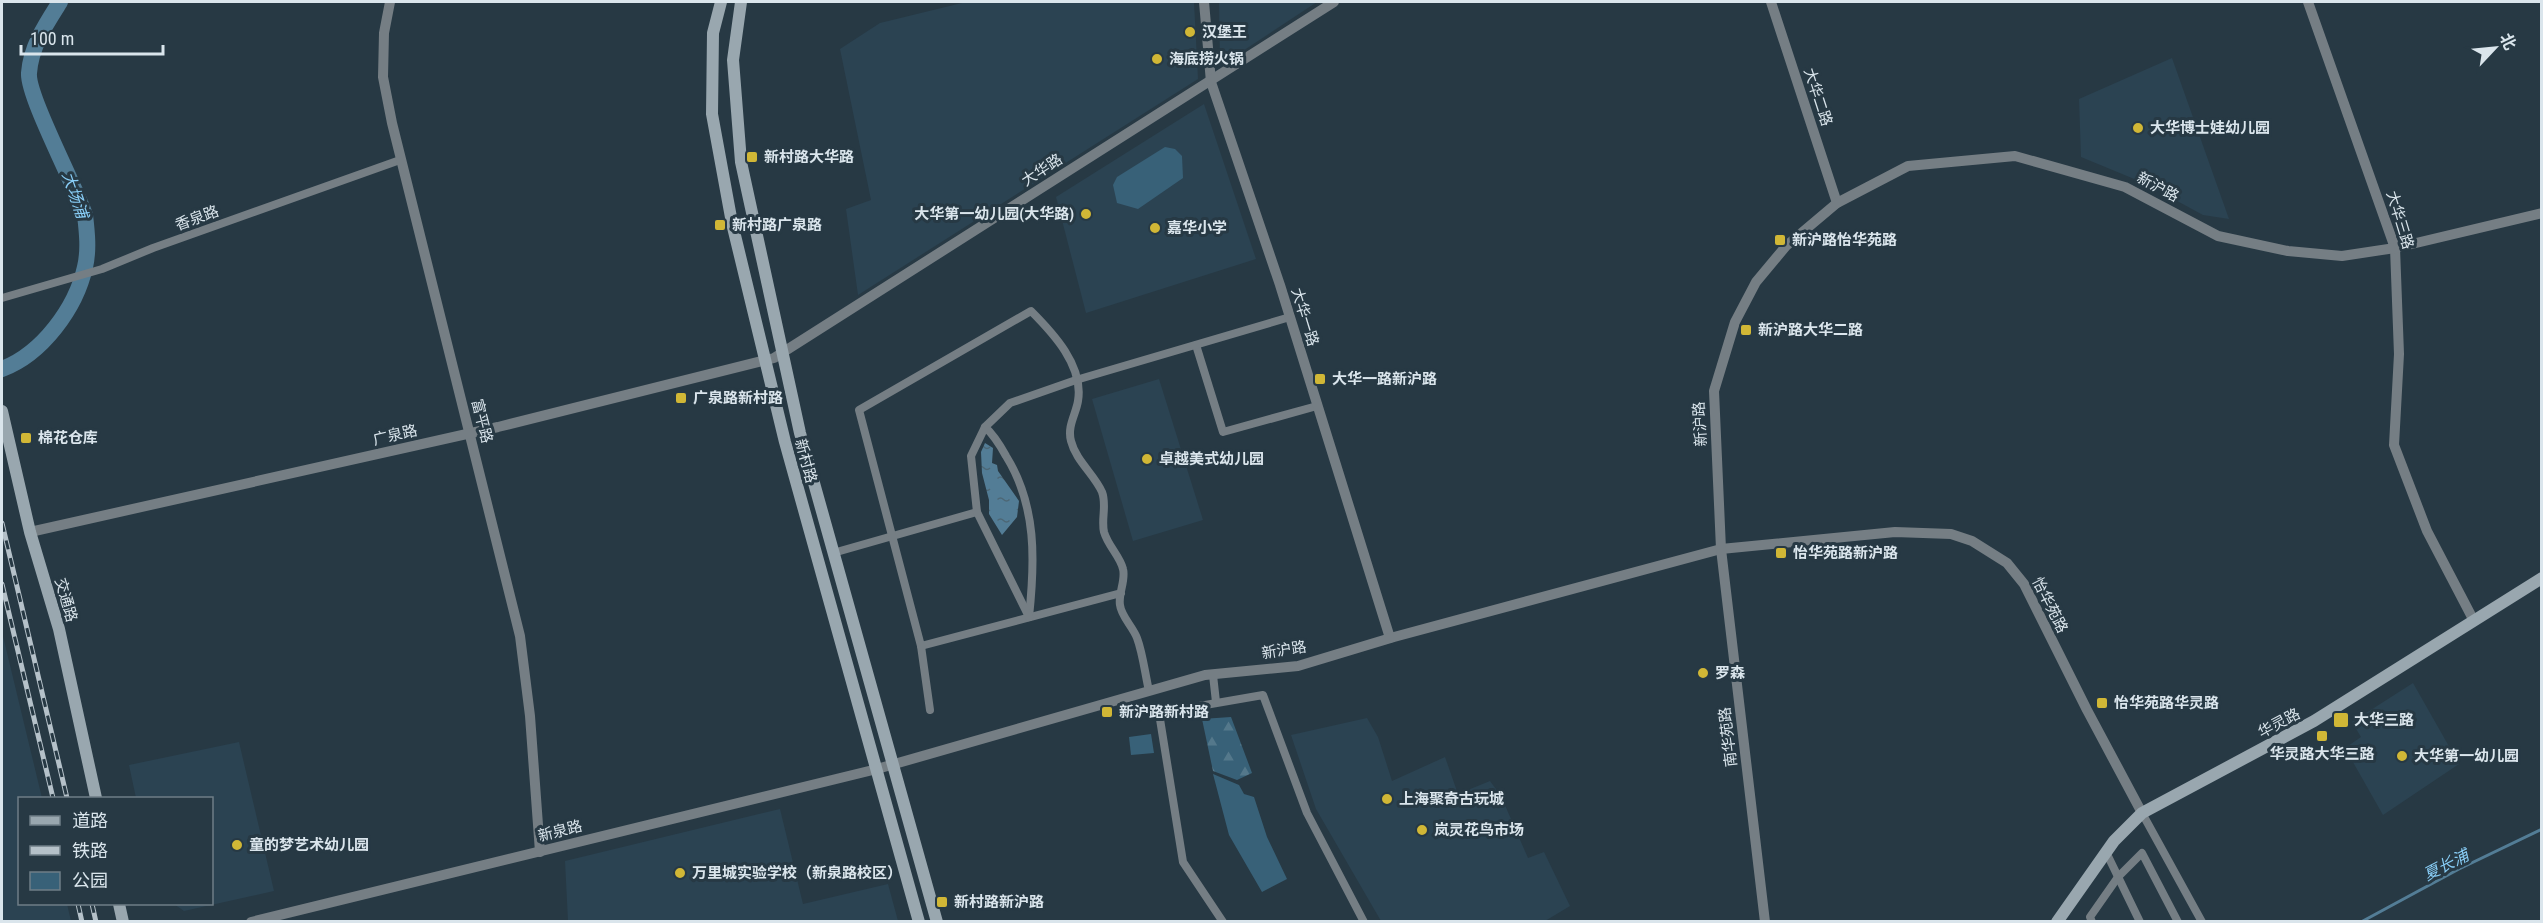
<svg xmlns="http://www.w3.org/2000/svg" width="2543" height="923" font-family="'Roboto Condensed','Noto Sans SC',sans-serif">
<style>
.built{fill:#2b4352}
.green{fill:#386178}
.forest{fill:url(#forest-firs)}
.water{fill:url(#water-ripples)}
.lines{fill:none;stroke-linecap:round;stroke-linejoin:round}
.stream{stroke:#537d96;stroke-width:3}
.river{stroke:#537d96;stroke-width:16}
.minor{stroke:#757e84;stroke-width:8}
.tertiary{stroke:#757e84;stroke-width:10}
.secondary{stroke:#99a7af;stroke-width:12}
.rail-casing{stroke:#b5c1c9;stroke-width:5}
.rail{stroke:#273944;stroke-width:3;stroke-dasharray:9;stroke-linecap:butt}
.poi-dot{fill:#d1b736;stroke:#273944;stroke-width:2}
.labels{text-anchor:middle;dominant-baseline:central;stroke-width:6;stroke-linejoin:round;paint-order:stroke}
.poi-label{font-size:15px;font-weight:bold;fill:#dae5ec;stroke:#273944;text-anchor:start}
.street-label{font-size:15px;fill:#dae5ec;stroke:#273944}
.water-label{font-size:16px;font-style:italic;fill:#88cdf6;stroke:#273944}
</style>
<defs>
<pattern id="forest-firs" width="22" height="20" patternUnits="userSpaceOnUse" patternTransform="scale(1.5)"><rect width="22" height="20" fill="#386178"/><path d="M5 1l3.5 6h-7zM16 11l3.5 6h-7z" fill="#54788b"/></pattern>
<pattern id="water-ripples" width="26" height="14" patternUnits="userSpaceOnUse" patternTransform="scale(1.5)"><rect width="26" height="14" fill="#537d96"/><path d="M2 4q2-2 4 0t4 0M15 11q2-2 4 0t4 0" fill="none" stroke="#4c6776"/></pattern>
</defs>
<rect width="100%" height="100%" fill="#273944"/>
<!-- built -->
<g class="built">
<polygon points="966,2 1194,2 1198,79 858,295 846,209 871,200 840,49 880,23"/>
<polygon points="1219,2 1317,2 1220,66"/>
<polygon points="2172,58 2229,219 2203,215 2144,183 2081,157 2079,99"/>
<polygon points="1204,104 1256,259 1086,313 1056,197"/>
<polygon points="1159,379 1203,520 1133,541 1092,399"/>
<polygon points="2,632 42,798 20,798 20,904 67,904 71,921 2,921"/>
<polygon points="2413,683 2459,764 2383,815 2345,748 2361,737 2352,722"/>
<polygon points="1367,718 1378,737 1392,781 1445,757 1458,794 1490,781 1501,796 1528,858 1544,852 1570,906 1545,921 1381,921 1316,809 1291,735"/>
<polygon points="239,742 274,891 184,911 174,904 212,904 212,798 136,798 129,765"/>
<polygon points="780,809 803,904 888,884 898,921 568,921 565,861"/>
</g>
<!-- green -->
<g class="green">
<polygon points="1165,147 1175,149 1182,156 1183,178 1138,209 1117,203 1113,185 1117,177"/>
<polygon points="1151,734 1154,753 1131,755 1129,737"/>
<polygon points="1213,774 1239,785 1244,794 1254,797 1267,837 1287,879 1262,892 1229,835"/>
</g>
<!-- forest -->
<polygon class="forest" points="1231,717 1252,773 1237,780 1213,771 1202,719"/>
<!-- water -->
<polygon class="water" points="985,443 993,448 992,463 997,465 998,471 1019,501 1017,517 1002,535 989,514 989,500 982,473 981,452"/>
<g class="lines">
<!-- stream -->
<polyline class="stream" points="2361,922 2459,869 2542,829"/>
<!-- river -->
<path class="river" d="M2 369C42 354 76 308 85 267 89 250 87 232 85 215 75 185 27 95 29 73 31 46 46 24 60 2"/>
<!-- minor -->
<g class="minor">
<polyline points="2,298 102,269 153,248 400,160"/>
<polyline points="1196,345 1223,432 1317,406"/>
<path d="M985 427C994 435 1000 445 1006 456 1037 506 1035 561 1029 617"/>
<polyline points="833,553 977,512"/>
<path d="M1121 593 921 646 859 410 1031 311C1053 333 1084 366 1078 401 1076 414 1067 426 1071 441 1076 461 1094 474 1102 492 1107 505 1101 519 1104 532 1108 546 1120 556 1123 569 1126 580 1118 594 1120 605 1121 616 1133 627 1137 638 1143 654 1145 674 1149 691"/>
<polyline points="1029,617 977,512 971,456 985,427 1010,403 1076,380 1290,317"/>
<polyline points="921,646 930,710"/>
<polyline points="1213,675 1216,702"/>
<polyline points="2142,813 2202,922"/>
<polyline points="2106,852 2140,922"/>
<polyline points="1223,922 1183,862 1159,713 1263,695 1307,813 1364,922"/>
<polyline points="2092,922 2090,917 2118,877 2142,853 2178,922"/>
</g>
<!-- tertiary -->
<g class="tertiary">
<polyline points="390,2 384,33 383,77 392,123 520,636 530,716 540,852"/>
<polyline points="1204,2 1211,82 1280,285 1390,638"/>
<polyline points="1771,2 1837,203"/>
<polyline points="2308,2 2395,248 2399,354 2394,445 2427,531 2474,621"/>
<polyline points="30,532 498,427 774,358 1334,2"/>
<polyline points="251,922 877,769 1205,675 1298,666 1394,637 1721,549 1895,532 1951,534 1972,541 2007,563 2024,584 2087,710 2142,813"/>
<polyline points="1765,922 1721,549 1714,391 1735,322 1756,282 1786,246 1837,203 1908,166 2015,156 2125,187 2218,236 2288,251 2342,256 2395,248 2542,213"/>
</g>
<!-- secondary -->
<g class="secondary">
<polyline points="721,2 713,33 712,114 732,223 785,442 919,922"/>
<polyline points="741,2 733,60 741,162 800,433 937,922"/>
<polyline points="2,411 30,532 59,629 96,798"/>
<polyline points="119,904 123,922"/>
<polyline points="2057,922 2114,841 2142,813 2314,721 2542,578"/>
</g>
<defs>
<g id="rail">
<polyline points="2,523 67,798"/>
<polyline points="2,584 53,798"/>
<polyline points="78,904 82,922"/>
<polyline points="92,904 96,922"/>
</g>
</defs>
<!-- rail casing -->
<use href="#rail" class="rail-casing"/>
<!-- rail -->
<use href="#rail" class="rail"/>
</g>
<!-- markers -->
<g class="poi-dot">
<circle cx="1190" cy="32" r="6"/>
<circle cx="1157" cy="59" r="6"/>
<circle cx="2138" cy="128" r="6"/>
<rect x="746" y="151" width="12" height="12" rx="3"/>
<circle cx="1086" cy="214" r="6"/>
<rect x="714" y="219" width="12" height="12" rx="3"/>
<circle cx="1155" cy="228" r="6"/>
<rect x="1774" y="234" width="12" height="12" rx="3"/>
<rect x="1740" y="324" width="12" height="12" rx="3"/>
<rect x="1314" y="373" width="12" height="12" rx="3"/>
<rect x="675" y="392" width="12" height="12" rx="3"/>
<rect x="20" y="432" width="12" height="12" rx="3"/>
<circle cx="1147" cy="459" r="6"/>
<rect x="1775" y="547" width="12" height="12" rx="3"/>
<circle cx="1703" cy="673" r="6"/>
<rect x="2096" y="697" width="12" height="12" rx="3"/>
<rect x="1101" y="706" width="12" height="12" rx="3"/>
<rect x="2333" y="712" width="16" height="16" rx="3"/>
<rect x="2316" y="730" width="12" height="12" rx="3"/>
<circle cx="2402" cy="756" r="6"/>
<circle cx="1387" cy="799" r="6"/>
<circle cx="1422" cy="830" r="6"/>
<circle cx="237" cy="845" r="6"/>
<circle cx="680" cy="873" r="6"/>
<rect x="936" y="896" width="12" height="12" rx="3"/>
</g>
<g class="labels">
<!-- poi labels -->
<g class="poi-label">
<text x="1202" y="32">汉堡王</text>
<text x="1169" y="59">海底捞火锅</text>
<text x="2150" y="128">大华博士娃幼儿园</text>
<text x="764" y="157">新村路大华路</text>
<text x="1074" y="214" text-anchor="end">大华第一幼儿园(大华路)</text>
<text x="732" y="225">新村路广泉路</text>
<text x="1167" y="228">嘉华小学</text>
<text x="1792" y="240">新沪路怡华苑路</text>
<text x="1758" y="330">新沪路大华二路</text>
<text x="1332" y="379">大华一路新沪路</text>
<text x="693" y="398">广泉路新村路</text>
<text x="38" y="438">棉花仓库</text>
<text x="1159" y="459">卓越美式幼儿园</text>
<text x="1793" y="553">怡华苑路新沪路</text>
<text x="1715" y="673">罗森</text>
<text x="2114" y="703">怡华苑路华灵路</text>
<text x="1119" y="712">新沪路新村路</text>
<text x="2354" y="720">大华三路</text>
<text x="2322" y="754" text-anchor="middle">华灵路大华三路</text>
<text x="2414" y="756">大华第一幼儿园</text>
<text x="1399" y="799">上海聚奇古玩城</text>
<text x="1434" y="830">岚灵花鸟市场</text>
<text x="249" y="845">童的梦艺术幼儿园</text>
<text x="692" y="873">万里城实验学校（新泉路校区）</text>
<text x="954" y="902">新村路新沪路</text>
</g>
<!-- street labels -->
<g class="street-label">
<text transform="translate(1818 97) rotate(72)">大华二路</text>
<text transform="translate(1042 170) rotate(-33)">大华路</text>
<text transform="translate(2158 187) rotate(28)">新沪路</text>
<text transform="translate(197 218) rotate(-20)">香泉路</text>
<text transform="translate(2400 220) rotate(73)">大华三路</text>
<text transform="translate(1305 317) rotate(73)">大华一路</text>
<text transform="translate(482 421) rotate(76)">富平路</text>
<text transform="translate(1700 424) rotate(-93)">新沪路</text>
<text transform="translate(395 435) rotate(-13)">广泉路</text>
<text transform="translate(806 461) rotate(75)">新村路</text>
<text transform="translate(66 600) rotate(74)">交通路</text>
<text transform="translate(2050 605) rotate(63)">怡华苑路</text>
<text transform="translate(1284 650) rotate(-9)">新沪路</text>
<text transform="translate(2279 723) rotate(-28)">华灵路</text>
<text transform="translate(1728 737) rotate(-97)">南华苑路</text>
<text transform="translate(560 831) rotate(-14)">新泉路</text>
</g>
<!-- water labels -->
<g class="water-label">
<text transform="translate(75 195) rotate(71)">大场浦</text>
<text transform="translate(2446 865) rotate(-27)">夏长浦</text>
</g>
</g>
<!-- border -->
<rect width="2543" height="923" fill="none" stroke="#dae5ec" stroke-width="6"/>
<!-- legend -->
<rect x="18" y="797" width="195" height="108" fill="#273944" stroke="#6f7e87" stroke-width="1.5"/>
<rect x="30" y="816" width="30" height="9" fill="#99a7af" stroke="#6f7e87" stroke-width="1.5"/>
<text x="72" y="827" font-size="18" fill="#dae5ec">道路</text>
<rect x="30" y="846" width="30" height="9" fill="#b5c1c9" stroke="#6f7e87" stroke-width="1.5"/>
<text x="72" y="857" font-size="18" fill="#dae5ec">铁路</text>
<rect x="30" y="872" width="30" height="18" fill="#386178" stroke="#6f7e87" stroke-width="1.5"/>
<text x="72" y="887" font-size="18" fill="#dae5ec">公园</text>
<!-- north arrow -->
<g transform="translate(2495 48) rotate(64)" stroke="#273944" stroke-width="4.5" paint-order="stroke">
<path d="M0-4.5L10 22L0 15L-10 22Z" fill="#dae5ec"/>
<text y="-9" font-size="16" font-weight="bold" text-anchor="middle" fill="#dae5ec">北</text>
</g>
<!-- scale -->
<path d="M21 45v9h142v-9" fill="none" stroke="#dae5ec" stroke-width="3"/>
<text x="30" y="45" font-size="18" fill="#dae5ec" stroke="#273944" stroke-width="4.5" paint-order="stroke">100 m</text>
</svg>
